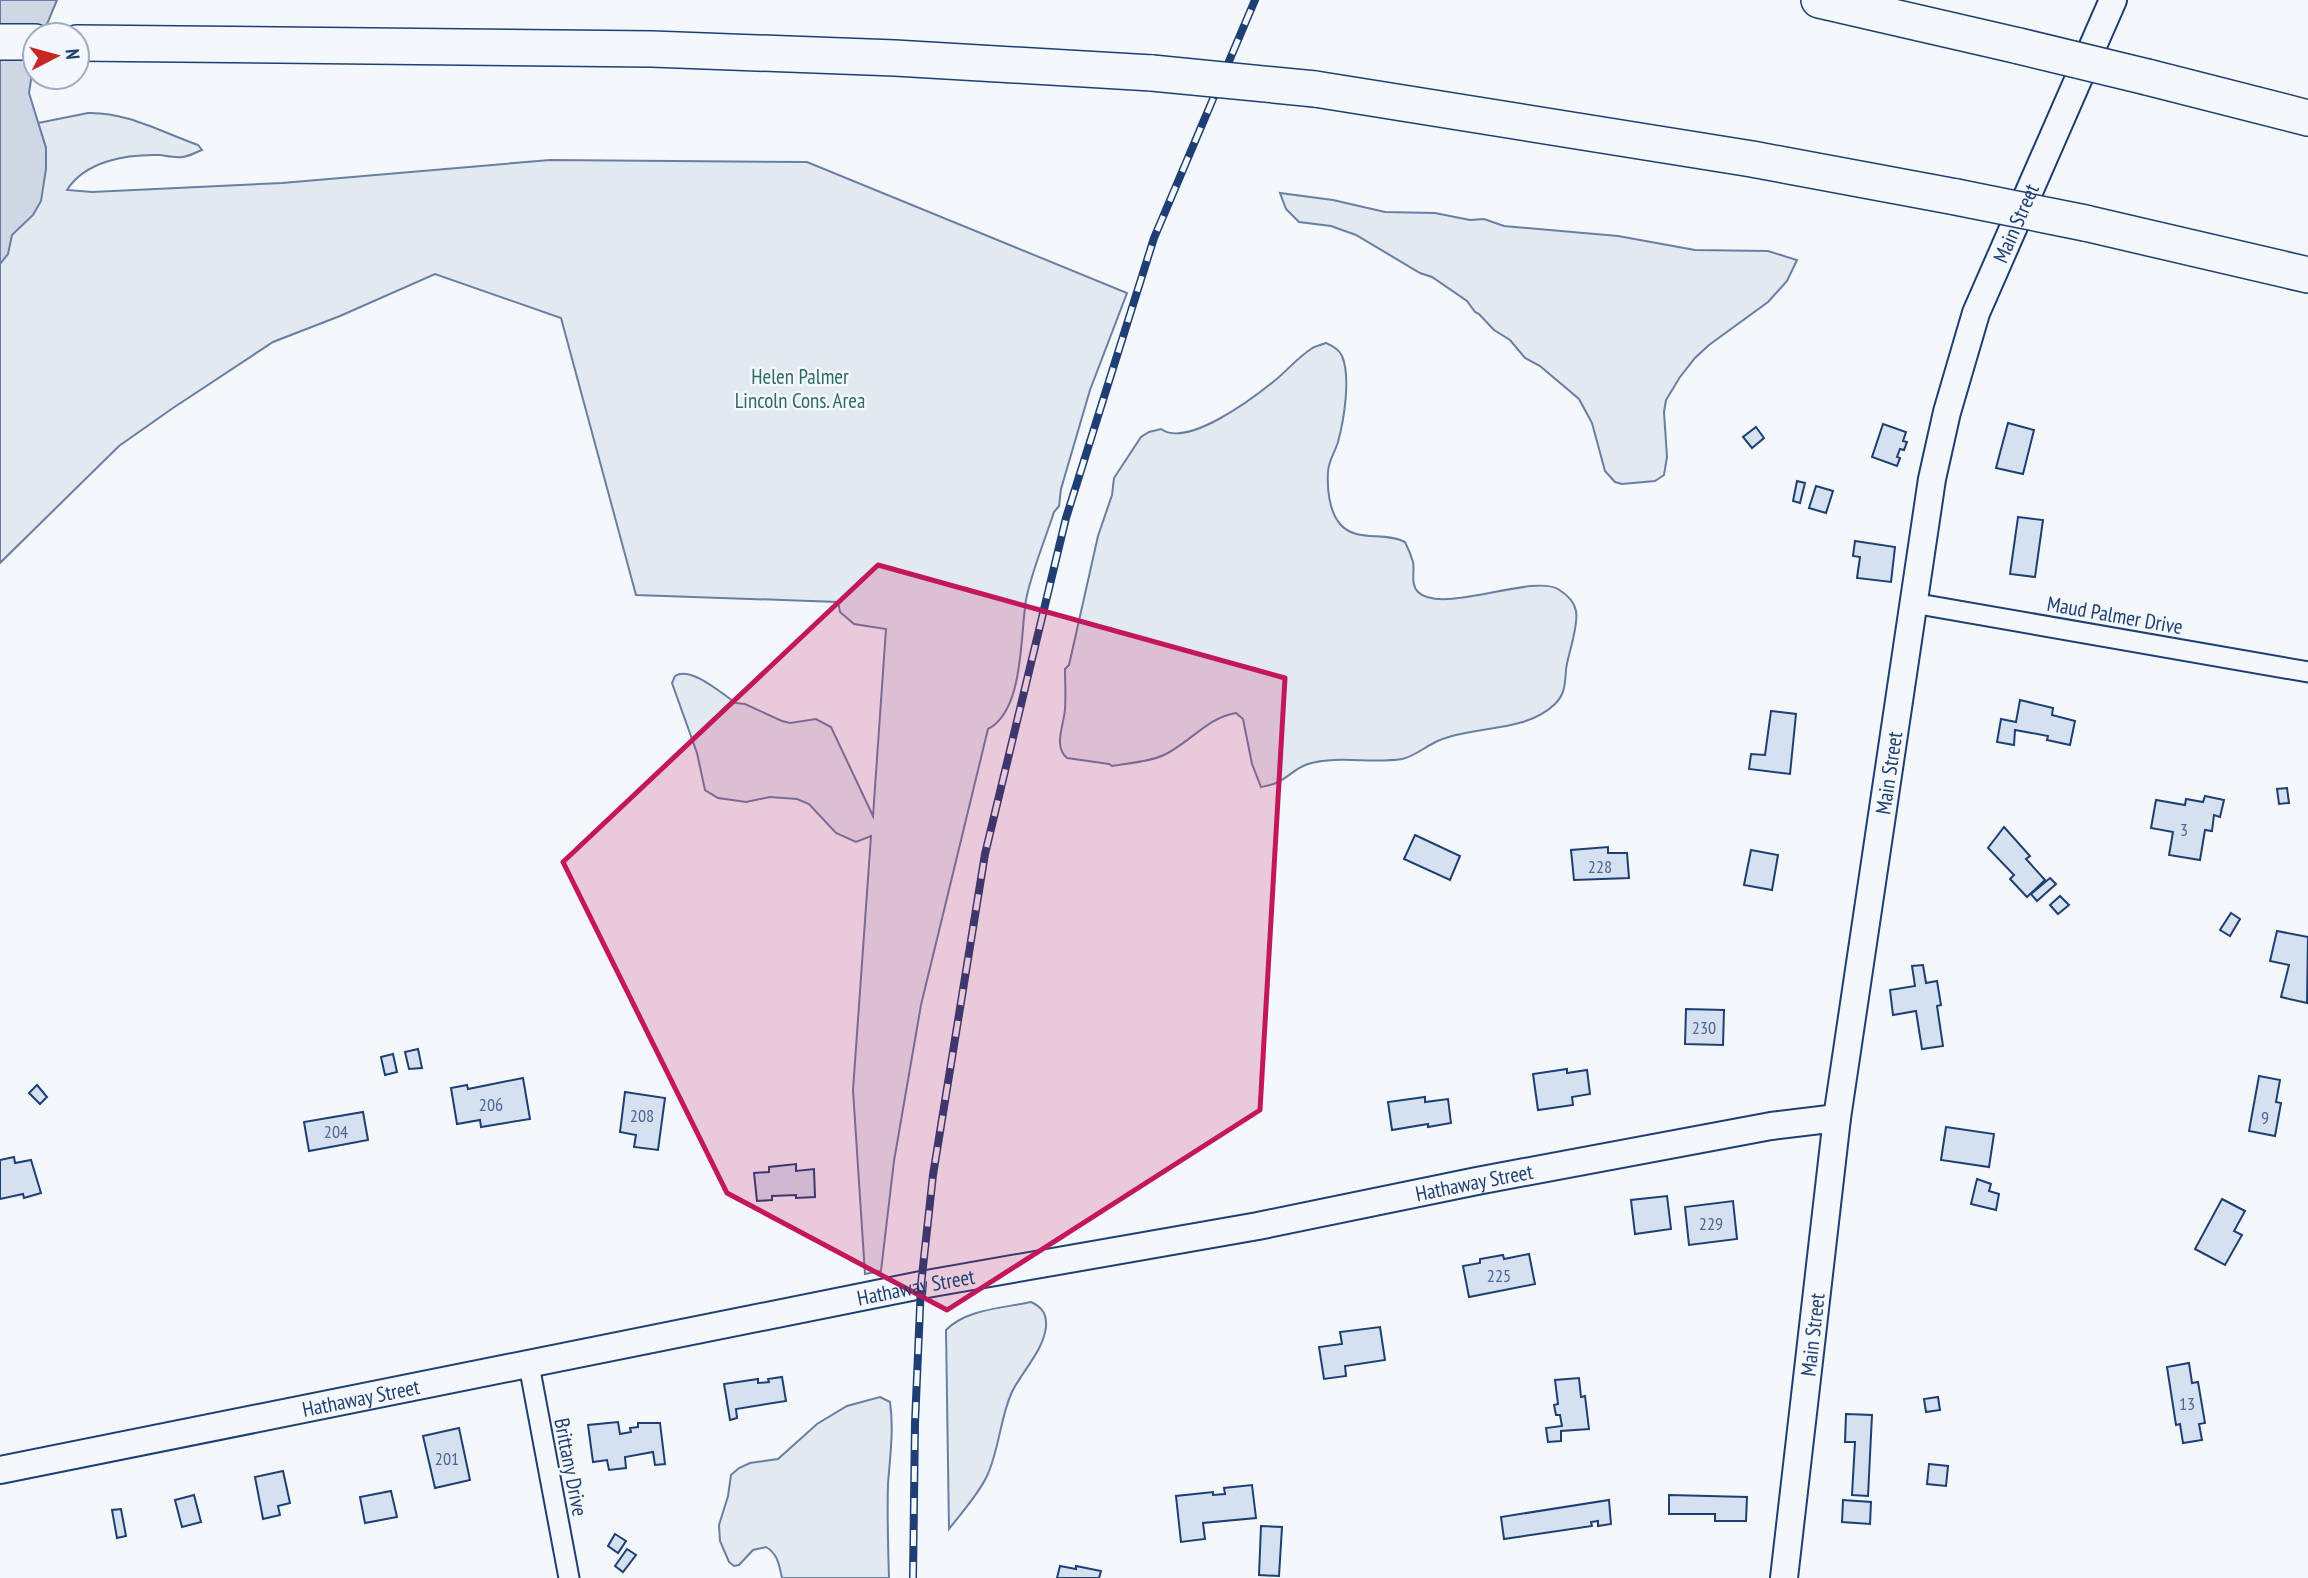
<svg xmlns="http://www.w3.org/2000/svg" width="2308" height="1578" font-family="'PT Sans Narrow',sans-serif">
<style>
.green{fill:#e3e9f0;stroke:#687fa3;stroke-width:2}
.water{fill:#cfd7e4;stroke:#687fa3;stroke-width:2}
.building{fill:#d5e0f0;stroke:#1d3f73;stroke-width:2}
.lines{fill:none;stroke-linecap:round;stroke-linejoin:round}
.street-casing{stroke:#1d3f73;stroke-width:23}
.secondary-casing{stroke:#1d3f73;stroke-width:30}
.highway-casing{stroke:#1d3f73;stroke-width:38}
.street{stroke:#f4f7fb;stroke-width:19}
.secondary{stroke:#f4f7fb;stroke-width:26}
.highway{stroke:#f4f7fb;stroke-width:35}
.rail-casing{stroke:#1d3f73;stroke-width:8}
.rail{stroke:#f4f7fb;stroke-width:5;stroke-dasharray:16;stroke-linecap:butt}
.highway-bridge-casing{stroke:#1d3f73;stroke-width:38;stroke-linecap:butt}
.highway-bridge{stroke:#f4f7fb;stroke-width:35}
.marked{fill:#c2185b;fill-opacity:0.2;stroke:#c2185b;stroke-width:5;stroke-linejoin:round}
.labels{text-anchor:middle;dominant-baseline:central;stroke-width:5;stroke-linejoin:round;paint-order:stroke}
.number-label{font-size:18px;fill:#4b6792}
.street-label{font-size:21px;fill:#1d3f73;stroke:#f4f7fb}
.park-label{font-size:21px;fill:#2c6c60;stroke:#f4f7fb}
</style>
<rect width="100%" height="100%" fill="#f4f7fb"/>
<!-- green -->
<g class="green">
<path d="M88 113C127 112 161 132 198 145L202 150C196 152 188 157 182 157 175 158 167 156 160 155 127 154 85 161 67 190L92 192 282 183 550 160 807 162 1127 293 1090 390 1061 489 1059 506 1054 512C1045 540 1031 573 1026 600 1020 637 1024 710 988 729L921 1005 894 1161 881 1271 865 1274 853 1090 871 836 856 842 836 833 809 804 797 799 770 797 746 802 718 798 705 790 697 753 672 683 675 676C691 666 721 693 736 703L745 704 782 721 790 723 816 719 831 727 873 816 886 629 854 624 840 612 838 602 636 595 561 318 435 274 340 316 273 342 173 408 119 446 0 563V224L46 148 38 123Z"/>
<polygon points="1280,193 1333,200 1385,212 1435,213 1470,220 1484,219 1504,226 1618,236 1695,250 1768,251 1797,260 1787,281 1768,302 1709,345 1695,358 1680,377 1666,400 1664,412 1667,457 1664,475 1655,481 1622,484 1615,482 1605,471 1592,423 1579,399 1540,366 1525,358 1510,340 1494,330 1479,314 1475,312 1467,301 1432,277 1420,273 1356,235 1331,226 1299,222 1286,209"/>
<path d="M1326 343C1332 346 1339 349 1342 356 1351 377 1344 420 1338 442 1335 452 1328 462 1328 472 1327 488 1329 511 1340 524 1356 543 1384 531 1405 542 1408 548 1411 555 1413 562 1415 571 1410 584 1418 592 1441 615 1531 574 1558 589 1581 603 1578 617 1573 639 1571 649 1567 660 1566 670 1565 684 1565 694 1555 704 1525 733 1476 725 1440 740 1427 745 1416 756 1402 759 1371 764 1338 755 1308 764 1295 768 1288 778 1276 783 1272 785 1266 786 1261 787L1252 764 1243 719 1236 713C1209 717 1190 742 1166 754 1150 762 1129 763 1112 766L1109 764 1067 758C1053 746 1064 725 1065 709 1066 696 1065 682 1065 669L1069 665 1098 536 1112 495 1114 478 1141 437 1149 432 1161 429C1187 448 1252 399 1273 382 1286 372 1297 358 1311 349 1315 346 1321 345 1326 343Z"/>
<path d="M1031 1302C1042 1307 1047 1314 1046 1327 1043 1352 1021 1372 1011 1394 1000 1420 999 1450 987 1476 978 1495 962 1512 949 1529L946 1330C966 1309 1004 1308 1031 1302Z"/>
<path d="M880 1397 890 1402C894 1430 890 1456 888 1484 887 1516 888 1547 889 1578H782C779 1565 778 1554 766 1547L753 1550 739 1565 734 1566 729 1562 720 1541 719 1525 728 1496 731 1475 739 1468 750 1463 778 1459 817 1424 847 1406Z"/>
</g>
<!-- water -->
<polygon class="water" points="0,0 57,0 35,53 29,93 46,148 46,169 41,201 33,215 12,235 8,254 0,264"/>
<!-- building -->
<g class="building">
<polygon points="2008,423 2034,430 2023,474 1996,468"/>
<polygon points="1883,424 1906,432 1903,441 1907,442 1904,450 1900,449 1897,457 1900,458 1897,466 1872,457"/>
<polygon points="1756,427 1764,438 1752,448 1743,437"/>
<polygon points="1797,481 1805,483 1800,503 1793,501"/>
<polygon points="1816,486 1833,491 1826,513 1809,508"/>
<polygon points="2018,517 2043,520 2035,577 2010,574"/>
<polygon points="1855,541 1895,547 1891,582 1857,578 1860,557 1853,556"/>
<polygon points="2020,700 2053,708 2052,715 2075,721 2070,745 2047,740 2048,736 2015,730 2014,745 1997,742 2001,719 2016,722"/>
<polygon points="1771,711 1796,714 1790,774 1749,769 1751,754 1765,755"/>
<polygon points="2287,788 2289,803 2279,804 2277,789"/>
<polygon points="2205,796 2224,800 2220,817 2214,815 2212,831 2205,830 2200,860 2169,855 2173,832 2151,828 2156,800 2185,805 2186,799 2203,802"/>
<polygon points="2004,827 2030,856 2026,859 2045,880 2027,897 2010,879 2014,875 1988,848"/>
<polygon points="1415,835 1460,856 1450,880 1404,859"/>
<polygon points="1608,847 1608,853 1627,853 1629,878 1574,880 1571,850"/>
<polygon points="1751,850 1778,855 1772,890 1744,885"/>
<polygon points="2050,878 2056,884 2037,901 2031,894"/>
<polygon points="2060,896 2069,905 2058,914 2050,905"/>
<polygon points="2231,913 2240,919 2230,936 2220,930"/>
<polygon points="2277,931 2308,937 2307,1003 2281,997 2289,965 2270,961"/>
<polygon points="1923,965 1926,983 1937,981 1941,1005 1937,1006 1943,1046 1922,1049 1916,1011 1893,1015 1890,990 1915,986 1912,966"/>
<polygon points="1686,1009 1724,1010 1723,1045 1685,1044"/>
<polygon points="418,1049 422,1068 409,1069 405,1052"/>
<polygon points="393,1054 397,1072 385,1075 381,1057"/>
<polygon points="1567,1069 1567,1073 1587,1070 1590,1094 1572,1097 1573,1105 1538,1110 1533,1074"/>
<polygon points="2259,1076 2280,1080 2276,1102 2281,1103 2275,1136 2249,1131"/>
<polygon points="523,1078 530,1119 481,1127 480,1120 457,1124 451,1088 467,1085 468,1089"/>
<polygon points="37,1085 47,1097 40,1104 29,1093"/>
<polygon points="625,1092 665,1098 658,1150 634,1147 636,1135 620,1132"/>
<polygon points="1425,1097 1425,1102 1448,1099 1451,1123 1428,1127 1428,1124 1392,1130 1388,1102"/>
<polygon points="363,1112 368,1140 309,1151 304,1122"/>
<polygon points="1946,1127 1994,1134 1989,1167 1941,1160"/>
<polygon points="14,1157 15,1163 31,1160 41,1193 24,1198 23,1194 0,1199 0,1160"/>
<polygon points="796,1164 796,1171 814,1169 815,1197 796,1198 796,1195 772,1196 772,1200 757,1201 754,1173 769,1172 769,1167"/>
<polygon points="1977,1179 1991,1184 1989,1191 1999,1194 1996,1210 1971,1204"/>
<polygon points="1667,1196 1671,1229 1635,1234 1631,1200"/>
<polygon points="2222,1199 2245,1211 2234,1231 2242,1235 2225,1265 2195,1249"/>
<polygon points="1733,1201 1737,1239 1689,1245 1685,1207"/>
<polygon points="1529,1254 1535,1284 1469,1297 1463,1266 1480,1263 1480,1259 1503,1255 1504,1259"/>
<polygon points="1380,1327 1385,1360 1345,1366 1346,1376 1324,1379 1319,1347 1342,1344 1340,1332"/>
<polygon points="2189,1363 2192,1383 2198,1382 2205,1423 2199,1424 2202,1440 2183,1443 2180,1424 2176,1425 2167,1367"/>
<polygon points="782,1377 786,1401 736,1409 737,1418 730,1420 724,1384 758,1379 758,1383 769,1382 768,1379"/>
<polygon points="1579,1378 1581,1397 1585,1396 1589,1429 1561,1431 1561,1441 1548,1442 1546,1428 1562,1426 1560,1415 1556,1415 1554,1405 1558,1404 1555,1380"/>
<polygon points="1938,1397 1940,1410 1926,1412 1924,1399"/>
<polygon points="1846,1414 1872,1415 1868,1496 1852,1495 1855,1442 1845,1442"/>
<polygon points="618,1422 620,1434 631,1432 630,1428 638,1427 638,1423 660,1423 665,1464 655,1465 653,1452 625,1457 626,1468 609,1470 607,1460 593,1462 588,1425"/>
<polygon points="459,1428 470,1480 435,1488 423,1436"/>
<polygon points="1929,1464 1948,1466 1946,1486 1927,1484"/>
<polygon points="283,1471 290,1503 278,1506 280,1515 263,1519 255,1477"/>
<polygon points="1252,1485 1256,1518 1203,1523 1205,1539 1181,1542 1176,1496 1213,1492 1213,1495 1225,1494 1224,1488"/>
<polygon points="391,1491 397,1517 365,1523 360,1497"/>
<polygon points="194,1495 201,1522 182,1527 175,1500"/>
<polygon points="1669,1495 1747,1497 1746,1521 1715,1521 1715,1514 1669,1514"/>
<polygon points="1609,1500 1611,1524 1598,1526 1598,1521 1591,1522 1592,1526 1504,1539 1501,1517"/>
<polygon points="1843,1500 1871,1502 1870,1524 1842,1522"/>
<polygon points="121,1509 126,1536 117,1538 112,1510"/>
<polygon points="1261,1526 1282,1527 1279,1576 1259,1575"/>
<polygon points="615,1534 626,1541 618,1553 608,1546"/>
<polygon points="627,1549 636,1555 623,1572 615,1566"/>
<polygon points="1060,1566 1076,1569 1076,1566 1101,1571 1099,1578 1057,1578"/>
</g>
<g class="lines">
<defs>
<g id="street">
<polyline points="1913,603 2308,672"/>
<polyline points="529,1365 569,1578"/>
</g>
<g id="secondary">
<path id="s1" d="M0 1470 921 1285 1258 1226 1477 1181 1771 1126 1837 1118"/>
<path id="s2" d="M1784 1578 1837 1118 1932 479 1947 412 1976 313 2113 0"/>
</g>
<g id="highway">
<polyline points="1819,0 2019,46"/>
<polyline points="0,42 35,42"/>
<polyline points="77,43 652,49 895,58 1152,73"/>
<polyline points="2147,77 2308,118"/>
<polyline points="1315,89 1752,159 1956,197"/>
<polyline points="2085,223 2308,275"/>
</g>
</defs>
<!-- street casing -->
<use href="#street" class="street-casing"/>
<!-- secondary casing -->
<use href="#secondary" class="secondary-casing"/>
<!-- highway casing -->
<use href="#highway" class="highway-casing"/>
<!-- street -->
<use href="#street" class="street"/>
<!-- secondary -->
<use href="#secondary" class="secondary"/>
<!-- highway -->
<use href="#highway" class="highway"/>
<defs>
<polyline id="rail" points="913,1578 915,1423 921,1285 933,1175 985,854 1066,518 1154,238 1255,0"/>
</defs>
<!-- rail casing -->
<use href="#rail" class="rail-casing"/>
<!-- rail -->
<use href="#rail" class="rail"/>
<defs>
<g id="highway-bridge">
<polyline points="2019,46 2147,77"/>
<polyline points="1152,73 1315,89"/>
<polyline points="1956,197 2085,223"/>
</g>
</defs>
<!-- highway-bridge casing -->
<use href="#highway-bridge" class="highway-bridge-casing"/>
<!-- highway-bridge -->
<use href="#highway-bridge" class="highway-bridge"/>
</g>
<!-- marked area -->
<path class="marked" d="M878 565 1285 678 1260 1110 947 1310 727 1193 563 862Z"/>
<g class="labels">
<!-- number labels -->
<g class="number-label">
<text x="2184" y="829">3</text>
<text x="1600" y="866">228</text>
<text x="1704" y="1027">230</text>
<text x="491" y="1104">206</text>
<text x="642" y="1115">208</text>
<text x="2265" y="1117">9</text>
<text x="336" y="1131">204</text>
<text x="1711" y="1223">229</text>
<text x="1499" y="1275">225</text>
<text x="2187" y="1403">13</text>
<text x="447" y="1458">201</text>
</g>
<!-- street labels -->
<g class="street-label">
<text stroke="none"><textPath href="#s2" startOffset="1379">Main Street</textPath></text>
<text transform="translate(2115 615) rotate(10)">Maud Palmer Drive</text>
<text stroke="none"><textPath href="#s2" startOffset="812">Main Street</textPath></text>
<text stroke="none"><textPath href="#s1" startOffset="1502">Hathaway Street</textPath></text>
<text stroke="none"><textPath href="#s1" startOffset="934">Hathaway Street</textPath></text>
<text stroke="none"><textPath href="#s2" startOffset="245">Main Street</textPath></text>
<text stroke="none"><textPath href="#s1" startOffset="368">Hathaway Street</textPath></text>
<text transform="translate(571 1467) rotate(79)">Brittany Drive</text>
</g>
<!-- park labels -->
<g class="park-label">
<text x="800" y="376">Helen Palmer<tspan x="800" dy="24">Lincoln Cons. Area</tspan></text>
</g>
</g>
<!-- north arrow -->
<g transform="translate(56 56) rotate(84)"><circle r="33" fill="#f4f7fb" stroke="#9eadc5" stroke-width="2"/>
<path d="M0-5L12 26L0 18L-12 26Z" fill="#c62828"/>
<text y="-10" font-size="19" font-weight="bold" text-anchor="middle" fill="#1d3f73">N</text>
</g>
</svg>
